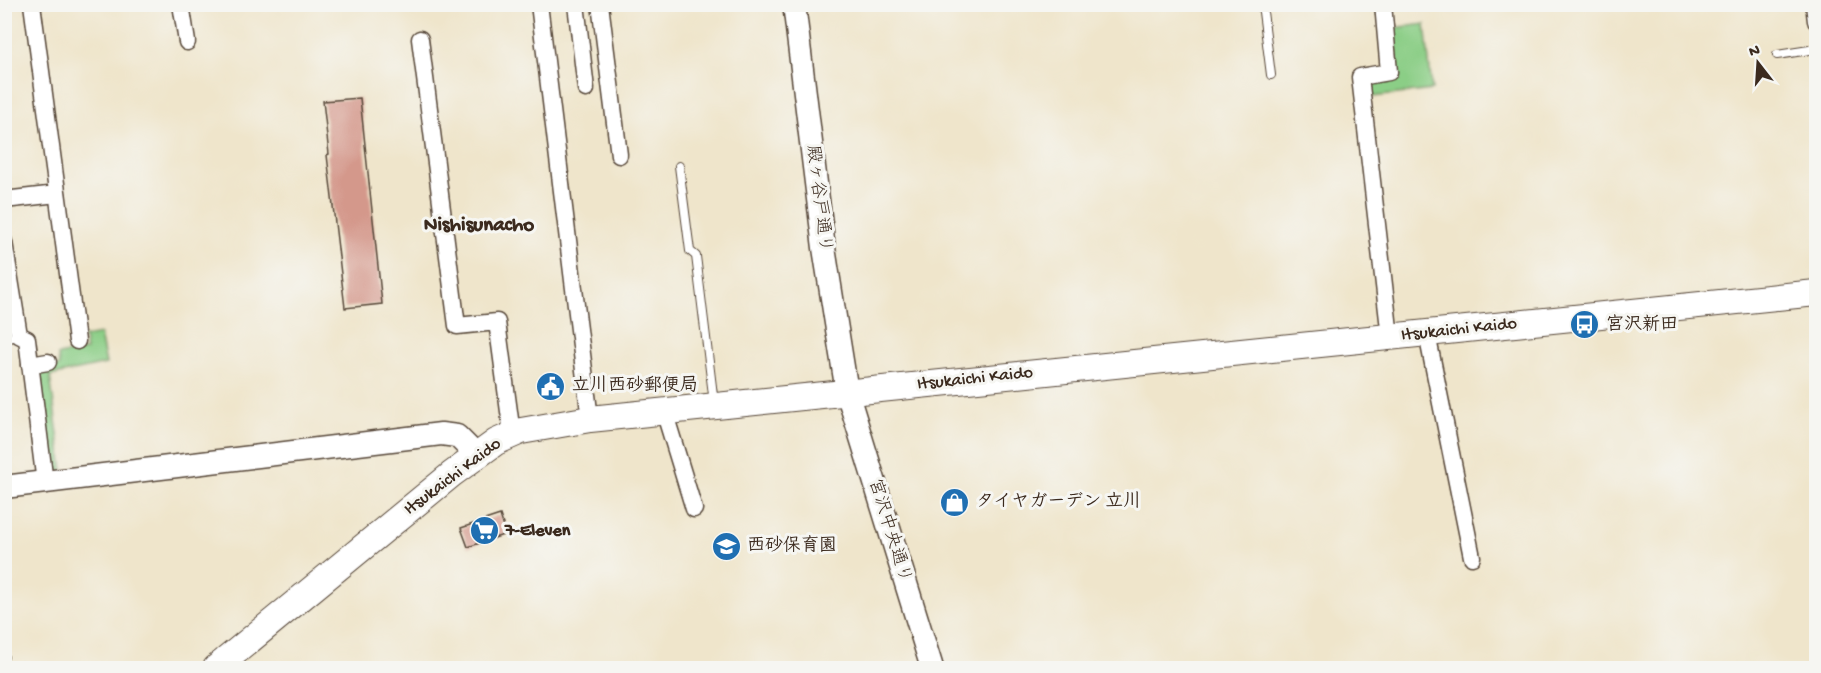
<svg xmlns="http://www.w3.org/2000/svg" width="1821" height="673" font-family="'Gochi Hand','Klee One',sans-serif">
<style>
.green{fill:#8bce86;stroke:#637c52;stroke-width:1.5}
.building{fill:#d4988b}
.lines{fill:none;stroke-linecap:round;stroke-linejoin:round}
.lane-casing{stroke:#564638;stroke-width:10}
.street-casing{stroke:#564638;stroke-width:19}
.secondary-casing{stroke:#564638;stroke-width:25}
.primary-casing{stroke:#564638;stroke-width:28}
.path{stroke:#564638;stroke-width:2;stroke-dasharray:4.5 4.5;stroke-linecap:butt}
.lane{stroke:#fff;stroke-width:8}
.street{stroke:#fff;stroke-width:16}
.secondary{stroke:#fff;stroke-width:22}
.primary{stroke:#fff;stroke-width:26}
.labels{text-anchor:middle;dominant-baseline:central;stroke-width:6;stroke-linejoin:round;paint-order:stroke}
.street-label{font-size:18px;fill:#3b2a1e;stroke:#f6f6f2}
.poi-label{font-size:18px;font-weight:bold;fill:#3b2a1e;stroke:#f6f6f2;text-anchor:start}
.quarter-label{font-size:21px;font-weight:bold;fill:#3b2a1e;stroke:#f6f6f2}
</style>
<rect width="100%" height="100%" fill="#f6f6f2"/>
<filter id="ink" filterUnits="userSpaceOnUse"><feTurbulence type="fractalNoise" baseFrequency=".0167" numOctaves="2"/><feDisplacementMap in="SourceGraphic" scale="12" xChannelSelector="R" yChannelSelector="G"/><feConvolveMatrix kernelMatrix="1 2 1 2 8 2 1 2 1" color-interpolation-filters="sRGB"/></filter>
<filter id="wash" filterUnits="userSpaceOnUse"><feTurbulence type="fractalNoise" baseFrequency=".008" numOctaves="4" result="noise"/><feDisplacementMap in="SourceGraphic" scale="24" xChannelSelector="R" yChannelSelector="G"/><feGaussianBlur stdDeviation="1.35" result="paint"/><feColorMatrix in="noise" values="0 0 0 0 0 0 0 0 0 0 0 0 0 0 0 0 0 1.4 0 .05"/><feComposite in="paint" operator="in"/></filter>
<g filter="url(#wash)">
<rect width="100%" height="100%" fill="#efe5cb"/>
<!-- green -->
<g class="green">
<polygon points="1425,24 1432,90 1373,97 1371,81 1398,78 1393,28"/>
<polygon points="100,334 106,364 50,376 63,471 49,473 36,372 59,366 58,355 86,350 84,337"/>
</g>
<g id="blocks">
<!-- building -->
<g class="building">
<polygon points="360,98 382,304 345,308 327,155 329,154 323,101"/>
<polygon points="500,515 506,534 468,547 461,528"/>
</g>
</g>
</g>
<g filter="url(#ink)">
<use href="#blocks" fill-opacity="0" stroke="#564638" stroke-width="1.5"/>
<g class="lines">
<defs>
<g id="lane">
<polyline points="1262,4 1271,75"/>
<polyline points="1777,55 1816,49"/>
<polyline points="679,166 690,251 696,256 714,403"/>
<polyline points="4,340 19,335"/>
</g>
<g id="street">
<polyline points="32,4 77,341"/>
<polyline points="181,4 187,42"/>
<polyline points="539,4 590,419"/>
<polyline points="576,4 586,89"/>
<polyline points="600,4 619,155"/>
<polyline points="1383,4 1389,72 1360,77 1390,337"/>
<polyline points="1814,4 1816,21"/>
<polyline points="420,39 457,326 497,322 512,434"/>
<polyline points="4,200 57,194"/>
<polyline points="4,242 19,335 27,339 45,483"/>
<polyline points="1427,334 1472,557"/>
<polyline points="30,365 48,362"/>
<polyline points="664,411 694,509"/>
</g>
<g id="secondary">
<polyline points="794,4 824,248 847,392 932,668"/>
<polyline points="4,487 441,434 457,436 476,455"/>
</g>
<polyline id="primary" points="216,668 452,474 496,442 521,431 590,419 1816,293"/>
</defs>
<!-- lane casing -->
<use href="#lane" class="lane-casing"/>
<!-- street casing -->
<use href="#street" class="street-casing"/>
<!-- secondary casing -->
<use href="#secondary" class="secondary-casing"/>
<!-- primary casing -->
<use href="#primary" class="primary-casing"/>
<!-- path -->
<polyline class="path" points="8,668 8,503"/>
<!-- lane -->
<use href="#lane" class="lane"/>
<!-- street -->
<use href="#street" class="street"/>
<!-- secondary -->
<use href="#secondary" class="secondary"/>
<!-- primary -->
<use href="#primary" class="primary"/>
</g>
</g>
<!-- icons -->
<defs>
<symbol id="bus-disc" viewBox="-11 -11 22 22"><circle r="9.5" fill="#1f6fb2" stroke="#f6f6f2"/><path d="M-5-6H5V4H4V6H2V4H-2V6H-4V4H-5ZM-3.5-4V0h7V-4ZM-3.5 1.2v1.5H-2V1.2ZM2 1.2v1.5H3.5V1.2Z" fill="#fff"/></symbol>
<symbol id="civic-disc" viewBox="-11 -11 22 22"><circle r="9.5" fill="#1f6fb2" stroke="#f6f6f2"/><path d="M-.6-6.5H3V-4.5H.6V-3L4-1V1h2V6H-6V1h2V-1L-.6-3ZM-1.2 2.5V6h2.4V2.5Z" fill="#fff"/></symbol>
<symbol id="shop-disc" viewBox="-11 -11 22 22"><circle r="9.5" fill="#1f6fb2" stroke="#f6f6f2"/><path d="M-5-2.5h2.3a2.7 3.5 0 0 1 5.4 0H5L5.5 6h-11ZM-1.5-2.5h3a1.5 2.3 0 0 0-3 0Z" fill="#fff"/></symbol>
<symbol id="supermarket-disc" viewBox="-11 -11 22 22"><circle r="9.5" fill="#1f6fb2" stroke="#f6f6f2"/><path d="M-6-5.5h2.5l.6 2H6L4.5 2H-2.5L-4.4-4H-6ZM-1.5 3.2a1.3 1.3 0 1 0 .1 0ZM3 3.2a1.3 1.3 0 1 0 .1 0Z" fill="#fff"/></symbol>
<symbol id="school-disc" viewBox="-11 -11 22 22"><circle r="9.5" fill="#1f6fb2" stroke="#f6f6f2"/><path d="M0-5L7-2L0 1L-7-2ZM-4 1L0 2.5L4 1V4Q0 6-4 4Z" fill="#fff"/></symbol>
</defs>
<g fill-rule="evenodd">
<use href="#bus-disc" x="1568" y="308" width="33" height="33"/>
<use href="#civic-disc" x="534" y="370" width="33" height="33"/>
<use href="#shop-disc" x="938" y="486" width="33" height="33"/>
<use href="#supermarket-disc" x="468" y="514" width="33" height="33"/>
<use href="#school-disc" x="710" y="530" width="33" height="33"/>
</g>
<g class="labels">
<!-- street labels -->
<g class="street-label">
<text transform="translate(818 199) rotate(83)">殿ヶ谷戸通り</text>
<text transform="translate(1459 330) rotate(-6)">Itsukaichi Kaido</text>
<text transform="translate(975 379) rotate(-6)">Itsukaichi Kaido</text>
<text transform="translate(453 477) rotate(-37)">Itsukaichi Kaido</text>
<text transform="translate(889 531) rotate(73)">宮沢中央通り</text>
</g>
<!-- poi labels -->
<g class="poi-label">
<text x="1606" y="325">宮沢新田</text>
<text x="572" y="386">立川西砂郵便局</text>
<text x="976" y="502">タイヤガーデン 立川</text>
<text x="505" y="531">7-Eleven</text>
<text x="747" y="546">西砂保育園</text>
</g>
<!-- quarter labels -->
<g class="quarter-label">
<text x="479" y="226">Nishisunacho</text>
</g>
</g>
<!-- margin -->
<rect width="1821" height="673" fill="none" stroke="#f6f6f2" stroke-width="24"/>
<!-- north arrow -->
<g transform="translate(1758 63) rotate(343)" stroke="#f6f6f2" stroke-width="4.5" paint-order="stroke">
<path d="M0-4.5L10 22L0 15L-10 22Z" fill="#3b2a1e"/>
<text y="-9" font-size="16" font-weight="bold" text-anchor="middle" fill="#3b2a1e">N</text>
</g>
</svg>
